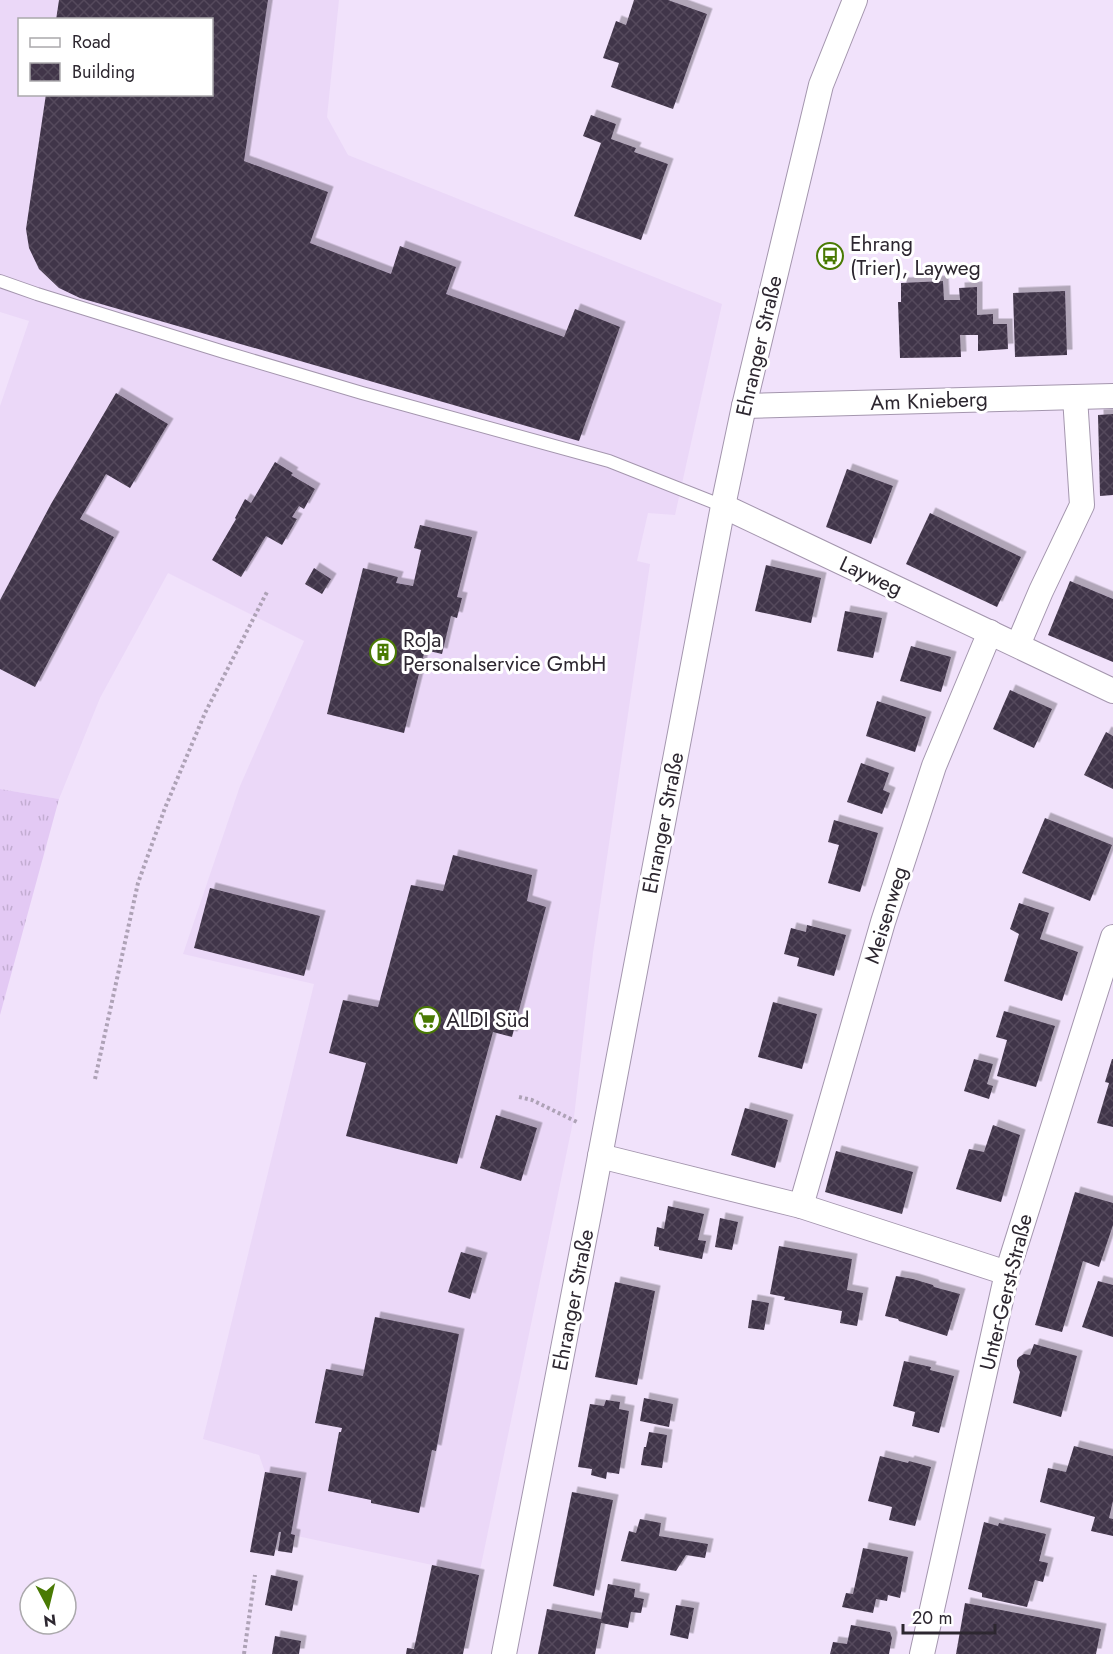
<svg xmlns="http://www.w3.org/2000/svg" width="1113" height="1654" font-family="Jost,sans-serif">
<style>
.built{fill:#ebd8f8;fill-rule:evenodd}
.grass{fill:url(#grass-tufts)}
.building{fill:url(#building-cross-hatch);filter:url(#shadow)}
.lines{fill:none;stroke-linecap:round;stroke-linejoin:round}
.lane-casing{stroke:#a496ae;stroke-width:14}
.street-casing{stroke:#a496ae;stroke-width:26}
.path{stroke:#aea2b6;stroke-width:4;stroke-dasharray:3 3;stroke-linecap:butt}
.lane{stroke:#fff;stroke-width:12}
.street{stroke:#fff;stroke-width:24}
.labels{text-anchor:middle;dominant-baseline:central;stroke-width:6;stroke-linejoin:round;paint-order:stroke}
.poi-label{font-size:21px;fill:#2d2730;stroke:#fff;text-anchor:start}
.street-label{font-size:21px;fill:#2d2730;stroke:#fff}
</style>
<defs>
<pattern id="grass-tufts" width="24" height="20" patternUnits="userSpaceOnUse" patternTransform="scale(1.5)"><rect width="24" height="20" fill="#e3c9f4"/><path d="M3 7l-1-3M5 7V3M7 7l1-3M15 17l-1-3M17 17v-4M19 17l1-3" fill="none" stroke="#c3add2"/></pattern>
<pattern id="building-cross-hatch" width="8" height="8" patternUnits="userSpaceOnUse" patternTransform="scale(1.5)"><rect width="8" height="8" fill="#413549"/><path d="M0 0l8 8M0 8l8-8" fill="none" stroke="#544a5b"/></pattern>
<filter id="shadow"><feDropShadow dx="5.5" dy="-5.5" stdDeviation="0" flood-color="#0004"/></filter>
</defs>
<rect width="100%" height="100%" fill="#f1e2fb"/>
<!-- built -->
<path class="built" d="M0 0H339L327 117 348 155 722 304 675 515 648 513 637 561 650 564 593 953 574 1117 479 1575 255 1527 265 1472 259 1455 203 1439 314 984 183 954 240 786 304 641 168 573 100 698 59 799 0 789V406L29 321 0 312ZM20 20H212V94H20Z"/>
<!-- grass -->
<polygon class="grass" points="0,789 59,799 0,1015"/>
<!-- building -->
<g class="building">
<polygon points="59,0 268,0 244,161 328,192 310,243 391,274 400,246 456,267 446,294 564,337 575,309 620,327 579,441 80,298 59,288 39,269 29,248 26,229 46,94 212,94 212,20 56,20"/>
<polygon points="634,0 668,0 707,14 673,109 611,87 619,63 603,58 616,21 626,25"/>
<polygon points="591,115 616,124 611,139 636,148 634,152 668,164 641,240 574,216 601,143 583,136"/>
<polygon points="943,281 944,300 960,300 959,288 977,287 977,315 993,314 993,324 1007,324 1008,349 978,351 978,335 960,335 961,357 900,358 898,302 901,302 901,283"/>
<polygon points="1065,291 1067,355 1015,357 1013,293"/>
<polygon points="116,393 168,424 130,488 106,474 80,519 114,537 35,687 0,669 0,600 51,504"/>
<polygon points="1113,414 1113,495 1100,496 1098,415"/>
<polygon points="275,462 293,473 291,475 315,489 304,509 299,506 292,517 297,519 282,545 266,536 241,577 212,560 236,519 235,518 245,499 251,503"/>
<polygon points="847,469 893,486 871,544 826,527"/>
<polygon points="930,513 1021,557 997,607 906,564"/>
<polygon points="420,525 472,537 457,597 462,598 457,618 451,616 442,654 425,650 404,733 327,714 363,568 398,577 396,583 413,586 421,550 414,548"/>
<polygon points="766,565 821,578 811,623 755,611"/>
<polygon points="314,568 331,579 322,594 305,584"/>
<polygon points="1070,581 1113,599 1113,662 1048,635"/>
<polygon points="845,611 882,618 873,658 837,651"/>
<polygon points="911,646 951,657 941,692 900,681"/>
<polygon points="1010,690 1052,709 1034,748 993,729"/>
<polygon points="877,701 926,717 915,752 866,736"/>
<polygon points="1106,732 1113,736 1113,789 1084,775"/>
<polygon points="861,763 889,773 883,790 890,793 882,814 847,802"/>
<polygon points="1045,818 1112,845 1090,901 1022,873"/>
<polygon points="834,820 878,833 860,892 828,883 839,845 828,842"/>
<polygon points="453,855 532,875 527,901 546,907 512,1037 493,1032 457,1164 346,1136 366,1063 329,1053 343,1000 378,1007 411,885 443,891"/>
<polygon points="210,888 320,916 304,976 194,948"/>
<polygon points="1019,903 1049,913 1040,939 1078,952 1062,1001 1004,981 1019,934 1010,929"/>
<polygon points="807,925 846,935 834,976 797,966 799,958 784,954 791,928 806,932"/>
<polygon points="773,1002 817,1014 802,1069 758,1057"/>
<polygon points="1004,1011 1055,1026 1036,1087 997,1076 1007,1040 996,1037"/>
<polygon points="974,1059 993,1064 987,1084 993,1086 989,1099 964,1091"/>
<polygon points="1112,1059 1113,1059 1113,1127 1097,1123 1109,1083 1105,1082"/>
<polygon points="745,1108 788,1120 775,1168 731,1155"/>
<polygon points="496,1115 537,1128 521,1181 480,1168"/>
<polygon points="993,1125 1020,1135 1001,1202 956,1189 969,1149 984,1152"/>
<polygon points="836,1151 913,1172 902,1214 825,1192"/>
<polygon points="1075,1192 1113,1203 1113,1225 1099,1267 1083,1261 1062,1332 1035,1325"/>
<polygon points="668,1206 704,1214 698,1240 706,1241 702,1259 659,1250 659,1247 654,1246 657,1227 664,1229"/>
<polygon points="720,1218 738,1222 732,1250 715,1247"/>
<polygon points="779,1246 852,1259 847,1290 863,1293 857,1326 840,1323 842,1311 784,1300 785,1297 770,1294"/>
<polygon points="461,1252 482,1258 470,1299 448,1292"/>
<polygon points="896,1276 913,1279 933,1285 934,1287 960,1294 947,1336 899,1321 898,1319 885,1316"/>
<polygon points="1098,1281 1113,1285 1113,1337 1082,1327"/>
<polygon points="615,1282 655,1291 637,1385 595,1377"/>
<polygon points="752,1300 769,1303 764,1330 748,1328"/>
<polygon points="375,1317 459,1334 436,1451 432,1450 419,1513 371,1503 371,1500 328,1491 339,1432 341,1432 342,1428 315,1423 326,1369 363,1376"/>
<polygon points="1034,1344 1077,1356 1061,1417 1013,1403 1020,1372 1017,1366 1017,1360 1019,1357 1024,1354 1030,1355"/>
<polygon points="904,1361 931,1367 930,1370 954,1376 939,1433 912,1426 915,1412 893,1406"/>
<polygon points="644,1398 673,1404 669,1427 640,1421"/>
<polygon points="606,1400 620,1402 619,1409 629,1411 619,1474 607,1472 606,1479 591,1475 592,1469 578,1467 590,1404 604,1406"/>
<polygon points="649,1432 667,1435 662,1468 641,1465 644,1447 646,1447"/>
<polygon points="1074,1446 1113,1456 1113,1501 1109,1518 1113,1519 1113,1536 1091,1531 1095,1517 1040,1502 1048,1468 1066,1472"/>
<polygon points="880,1456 908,1463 909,1461 931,1467 915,1526 889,1520 892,1507 868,1501"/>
<polygon points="265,1472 301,1478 291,1534 295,1535 292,1553 278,1551 281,1532 279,1532 274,1556 250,1552"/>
<polygon points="572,1492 613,1500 594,1596 553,1586"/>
<polygon points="640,1519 661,1523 659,1536 708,1544 705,1558 686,1555 676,1571 621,1561 629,1531 636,1533"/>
<polygon points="984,1522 998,1526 999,1523 1046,1534 1039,1561 1048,1563 1043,1582 1035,1580 1027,1607 982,1597 982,1593 968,1589"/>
<polygon points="863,1548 908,1557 900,1598 888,1595 887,1601 876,1599 873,1613 842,1607 846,1593 853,1594"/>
<polygon points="432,1565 479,1575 463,1654 406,1654 407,1648 414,1649"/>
<polygon points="271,1575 298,1581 292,1611 265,1605"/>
<polygon points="608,1584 635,1589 634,1597 644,1599 641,1613 631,1612 628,1628 601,1623 595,1654 538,1654 547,1609 601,1619"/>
<polygon points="965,1603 1101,1629 1096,1654 956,1654"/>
<polygon points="676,1605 694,1608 688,1639 670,1635"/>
<polygon points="851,1625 890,1632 892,1638 889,1654 830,1654 833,1642 847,1644"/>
<polygon points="275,1636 301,1641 299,1654 272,1654"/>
</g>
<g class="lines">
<defs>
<polyline id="lane" points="0,281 37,294 224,352 362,393 609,461 723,506"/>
<g id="street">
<polyline points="744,406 1113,396"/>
<polyline points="723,506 1113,691"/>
<polyline points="1018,645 1041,591 1082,505 1075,397"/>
<polyline points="600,1156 801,1206 1007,1273"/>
<polyline points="801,1206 883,922 934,766 990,632"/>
<polyline points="504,1654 590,1209 723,506 744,406 821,85 855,0"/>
<polyline points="922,1654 1007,1273 1113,937"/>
</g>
</defs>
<!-- lane casing -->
<use href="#lane" class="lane-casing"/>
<!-- street casing -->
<use href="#street" class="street-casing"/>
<!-- path -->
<g class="path">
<polyline points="95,1079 138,883 165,808 205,713 268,590"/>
<polyline points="519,1097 532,1100 579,1123"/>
<polyline points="244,1654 255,1575"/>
</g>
<!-- lane -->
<use href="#lane" class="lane"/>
<!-- street -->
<use href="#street" class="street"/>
</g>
<!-- icons -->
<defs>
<symbol id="bus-ring" viewBox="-11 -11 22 22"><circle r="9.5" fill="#fff" stroke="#497a03" stroke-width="1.5"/><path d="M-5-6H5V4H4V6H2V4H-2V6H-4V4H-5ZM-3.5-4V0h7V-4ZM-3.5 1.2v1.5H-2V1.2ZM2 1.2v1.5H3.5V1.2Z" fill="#497a03"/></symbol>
<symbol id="building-ring" viewBox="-11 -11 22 22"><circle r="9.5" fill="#fff" stroke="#497a03" stroke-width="1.5"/><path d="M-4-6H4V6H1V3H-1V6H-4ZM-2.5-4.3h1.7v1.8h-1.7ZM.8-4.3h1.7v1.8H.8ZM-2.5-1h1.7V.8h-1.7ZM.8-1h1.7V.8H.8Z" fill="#497a03"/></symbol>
<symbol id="supermarket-ring" viewBox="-11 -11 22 22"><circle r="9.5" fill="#fff" stroke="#497a03" stroke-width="1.5"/><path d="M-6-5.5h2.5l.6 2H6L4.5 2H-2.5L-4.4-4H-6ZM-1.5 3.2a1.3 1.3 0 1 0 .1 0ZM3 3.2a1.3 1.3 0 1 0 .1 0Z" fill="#497a03"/></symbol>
</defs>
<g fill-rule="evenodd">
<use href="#bus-ring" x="815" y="241" width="30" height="30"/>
<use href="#building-ring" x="368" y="637" width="30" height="30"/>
<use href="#supermarket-ring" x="412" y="1005" width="30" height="30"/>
</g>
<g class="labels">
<!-- poi labels -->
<g class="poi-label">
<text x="850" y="244">Ehrang<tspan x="850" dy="24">(Trier), Layweg</tspan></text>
<text x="403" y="640">RoJa<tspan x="403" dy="24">Personalservice GmbH</tspan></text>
<text x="446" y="1020">ALDI Süd</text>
</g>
<!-- street labels -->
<g class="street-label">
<text transform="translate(759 346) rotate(-77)">Ehranger Straße</text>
<text transform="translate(929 401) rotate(-2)">Am Knieberg</text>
<text transform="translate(871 576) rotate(25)">Layweg</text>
<text transform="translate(663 823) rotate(-79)">Ehranger Straße</text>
<text transform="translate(886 915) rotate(-73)">Meisenweg</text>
<text transform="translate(1006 1292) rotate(-76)">Unter-Gerst-Straße</text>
<text transform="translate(573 1300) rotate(-79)">Ehranger Straße</text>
</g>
</g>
<!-- legend -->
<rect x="18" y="18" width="195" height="78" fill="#ffffff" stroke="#aba9ac" stroke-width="1.5"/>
<rect x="30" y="38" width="30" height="9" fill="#ffffff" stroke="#aba9ac" stroke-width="1.5"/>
<text x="72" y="48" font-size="18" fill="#2d2730">Road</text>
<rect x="30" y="63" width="30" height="18" fill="url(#building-cross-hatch)" stroke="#aba9ac" stroke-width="1.5"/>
<text x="72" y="78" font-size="18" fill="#2d2730">Building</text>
<!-- north arrow -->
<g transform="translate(48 1606) rotate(173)"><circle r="28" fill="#ffffff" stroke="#aba9ac" stroke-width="1.5"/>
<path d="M0-4.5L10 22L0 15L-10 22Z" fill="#497a03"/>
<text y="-9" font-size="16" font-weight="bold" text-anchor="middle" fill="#2d2730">N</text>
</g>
<!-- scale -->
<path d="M903 1624v9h92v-9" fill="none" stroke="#2d2730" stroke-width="3"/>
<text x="912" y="1624" font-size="18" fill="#2d2730" stroke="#ffffff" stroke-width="4.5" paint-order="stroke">20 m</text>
</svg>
